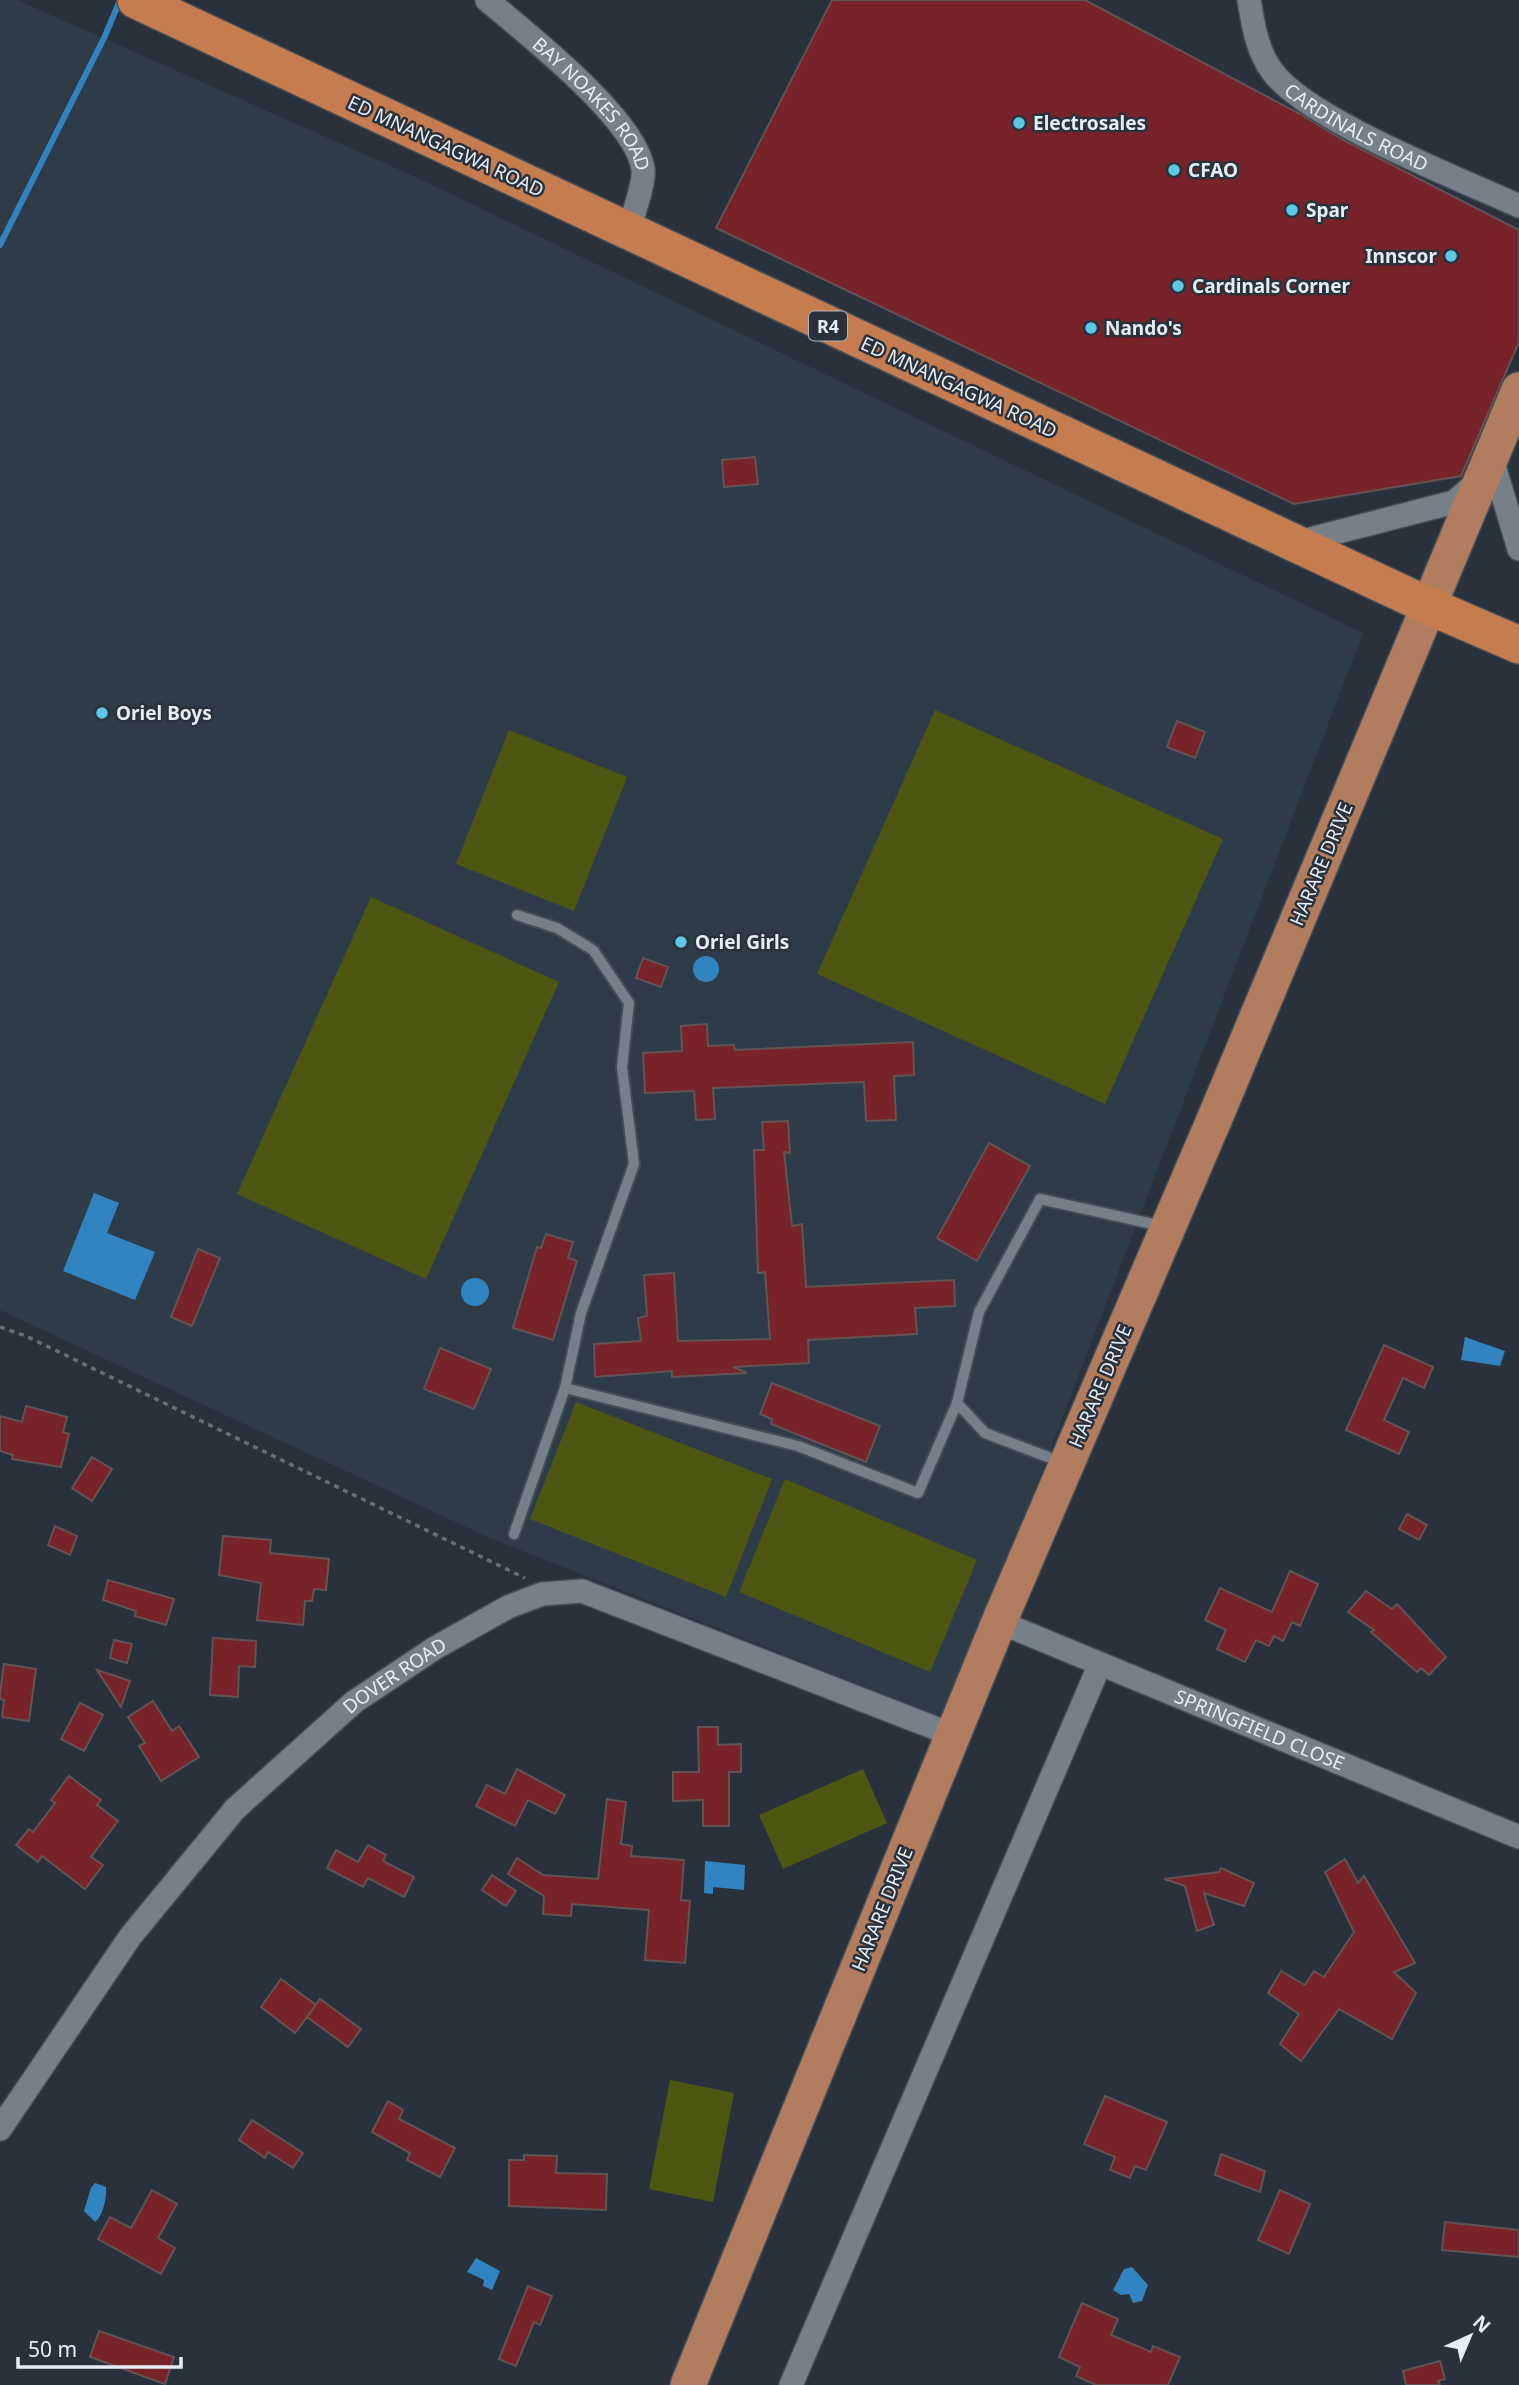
<svg xmlns="http://www.w3.org/2000/svg" width="1519" height="2385" font-family="'Noto Sans',sans-serif">
<style>
.built{fill:#2e3c4a}
.green{fill:#4d5712}
.water{fill:#3184bf}
.lines{fill:none;stroke-linecap:round;stroke-linejoin:round}
.stream{stroke:#3184bf;stroke-width:6}
.building{fill:#782229;stroke:#645353;stroke-width:2}
.service-casing{stroke:#454d55;stroke-width:14}
.minor-casing{stroke:#454d55;stroke-width:26}
.primary-casing{stroke:#454d55;stroke-width:38}
.trunk-casing{stroke:#454d55;stroke-width:40}
.path{stroke:#676f78;stroke-width:3.5;stroke-dasharray:5 5;stroke-linecap:butt}
.service{stroke:#75808b;stroke-width:10}
.minor{stroke:#75808b;stroke-width:23}
.primary{stroke:#b27d5e;stroke-width:35}
.trunk{stroke:#c67c4f;stroke-width:37}
.poi-dot{fill:#5bc8e6;stroke:#29323c;stroke-width:2.5}
.labels{text-anchor:middle;dominant-baseline:central;stroke-width:5;stroke-linejoin:round;paint-order:stroke}
.shield{fill:#29323c;stroke:#aeb5bd;stroke-width:2}
.shield-label{font-size:18px;font-weight:bold;fill:#e7edf4}
.street-label{font-size:19px;fill:#e7edf4;stroke:#29323c}
.poi-label{font-size:19px;font-weight:bold;fill:#e7edf4;stroke:#29323c;text-anchor:start}
</style>
<rect width="100%" height="100%" fill="#29323c"/>
<!-- built -->
<polygon class="built" points="0,0 17,0 409,174 1363,633 947,1719 492,1539 0,1310"/>
<!-- green -->
<g class="green">
<polygon points="935,710 1223,839 1105,1104 817,974"/>
<polygon points="509,730 627,777 574,911 456,864"/>
<polygon points="371,897 559,982 426,1279 237,1194"/>
<polygon points="576,1402 772,1479 726,1597 530,1519"/>
<polygon points="785,1479 977,1560 930,1672 739,1592"/>
<polygon points="863,1769 887,1823 783,1869 759,1815"/>
<polygon points="670,2080 734,2093 713,2202 649,2189"/>
</g>
<!-- water -->
<g class="water">
<circle cx="706" cy="969" r="13"/>
<polygon points="94,1193 119,1203 107,1233 155,1252 135,1300 63,1271"/>
<circle cx="475" cy="1292" r="14"/>
<polygon points="1465,1337 1505,1351 1500,1366 1461,1360"/>
<polygon points="705,1861 745,1865 744,1890 713,1887 713,1894 704,1893"/>
<path d="M95 2183 106 2187C107 2197 103 2216 95 2222L84 2211 91 2188Z"/>
<polygon points="476,2258 500,2271 492,2290 483,2286 484,2280 467,2272"/>
<polygon points="1132,2267 1148,2285 1142,2301 1133,2303 1129,2294 1121,2295 1113,2290 1124,2269"/>
</g>
<g class="lines">
<!-- stream -->
<polyline class="stream" points="0,245 105,36 120,0"/>
</g>
<!-- building -->
<g class="building">
<polygon points="832,0 1085,0 1300,114 1343,140 1519,230 1519,342 1461,476 1294,504 716,228"/>
<polygon points="755,457 758,484 724,487 722,460"/>
<polygon points="1177,721 1205,732 1195,758 1167,747"/>
<polygon points="643,958 668,967 661,987 636,978"/>
<polygon points="707,1024 708,1046 734,1045 735,1050 913,1042 914,1075 894,1076 896,1120 866,1121 864,1082 713,1088 715,1119 696,1120 694,1091 645,1093 643,1053 682,1051 681,1026"/>
<polygon points="788,1121 790,1153 784,1152 792,1226 802,1224 806,1287 954,1280 955,1306 915,1308 917,1334 808,1340 809,1363 733,1367 747,1373 672,1377 672,1371 595,1377 594,1344 641,1341 638,1318 647,1316 644,1275 674,1273 678,1341 770,1339 765,1272 758,1273 754,1150 764,1150 762,1122"/>
<polygon points="989,1143 1030,1166 977,1261 937,1238"/>
<polygon points="546,1234 573,1242 568,1258 577,1261 553,1340 513,1328 537,1247 541,1248"/>
<polygon points="198,1249 220,1258 192,1326 171,1317"/>
<polygon points="1384,1345 1433,1367 1424,1388 1403,1378 1384,1420 1409,1432 1399,1454 1346,1430"/>
<polygon points="440,1348 491,1369 474,1409 424,1389"/>
<polygon points="772,1383 880,1426 866,1462 771,1424 772,1419 760,1414"/>
<polygon points="26,1406 67,1417 63,1432 69,1434 61,1467 12,1459 13,1455 0,1451 0,1416 22,1422"/>
<polygon points="92,1457 112,1469 92,1501 72,1488"/>
<polygon points="1407,1514 1427,1525 1419,1540 1399,1529"/>
<polygon points="55,1526 77,1536 70,1555 48,1545"/>
<polygon points="223,1536 271,1540 270,1553 329,1559 326,1590 314,1589 312,1601 305,1601 303,1625 257,1620 261,1583 219,1575"/>
<polygon points="1290,1571 1318,1584 1300,1626 1292,1622 1283,1641 1274,1636 1269,1646 1256,1640 1245,1662 1217,1649 1226,1630 1205,1620 1220,1588 1272,1612"/>
<polygon points="108,1580 174,1599 166,1625 135,1616 136,1611 103,1600"/>
<polygon points="1366,1591 1392,1609 1397,1604 1446,1657 1429,1675 1421,1668 1417,1672 1371,1632 1374,1630 1348,1612"/>
<polygon points="213,1638 256,1641 255,1667 239,1666 238,1697 210,1695"/>
<polygon points="114,1640 132,1644 127,1663 110,1658"/>
<polygon points="4,1664 36,1669 29,1721 2,1717 4,1700 0,1699 0,1694"/>
<polygon points="97,1670 130,1681 121,1707"/>
<polygon points="153,1701 172,1731 179,1726 199,1757 161,1781 139,1746 145,1743 128,1717"/>
<polygon points="80,1703 103,1715 84,1751 61,1739"/>
<polygon points="698,1727 718,1727 718,1745 741,1744 741,1772 729,1772 729,1826 703,1826 703,1800 673,1801 673,1772 699,1772"/>
<polygon points="517,1769 565,1795 555,1814 528,1800 515,1826 476,1806 487,1785 505,1794"/>
<polygon points="69,1776 101,1800 97,1805 118,1821 91,1857 103,1865 85,1889 42,1856 38,1862 16,1845 29,1829 33,1832 55,1803 51,1800"/>
<polygon points="607,1799 626,1802 621,1844 632,1846 631,1856 684,1860 681,1900 690,1901 685,1963 645,1960 649,1910 572,1904 571,1916 543,1914 544,1896 508,1874 517,1858 543,1875 598,1879"/>
<polygon points="368,1845 386,1855 383,1861 414,1877 404,1897 368,1878 363,1887 327,1868 336,1850 358,1862"/>
<polygon points="1345,1859 1358,1883 1364,1876 1415,1963 1394,1972 1416,1993 1392,2039 1339,2009 1301,2061 1280,2044 1299,2014 1268,1993 1281,1971 1305,1985 1314,1971 1324,1977 1354,1932 1325,1872"/>
<polygon points="1221,1868 1254,1883 1244,1906 1204,1893 1214,1925 1197,1931 1185,1886 1164,1879 1219,1872"/>
<polygon points="492,1875 516,1891 506,1906 482,1890"/>
<polygon points="281,1979 316,2005 295,2033 261,2007"/>
<polygon points="320,1999 361,2029 348,2047 307,2017"/>
<polygon points="1105,2096 1167,2122 1146,2170 1135,2166 1130,2178 1110,2170 1115,2157 1084,2144"/>
<polygon points="388,2101 403,2110 399,2119 455,2148 440,2177 407,2160 410,2153 372,2132"/>
<polygon points="252,2120 303,2153 293,2168 268,2152 265,2158 239,2140"/>
<polygon points="1221,2154 1265,2171 1260,2192 1215,2175"/>
<polygon points="524,2155 557,2156 556,2173 607,2174 606,2210 509,2206 509,2160 524,2160"/>
<polygon points="152,2190 177,2204 158,2238 175,2248 161,2274 98,2239 110,2217 131,2228"/>
<polygon points="1280,2190 1310,2204 1289,2254 1258,2240"/>
<polygon points="1445,2222 1519,2230 1519,2257 1442,2250"/>
<polygon points="528,2286 552,2296 540,2325 534,2322 516,2366 499,2359"/>
<polygon points="1082,2303 1118,2319 1111,2335 1151,2352 1153,2346 1180,2357 1168,2385 1096,2385 1076,2376 1080,2367 1059,2357"/>
<polygon points="99,2331 174,2357 165,2384 90,2357"/>
<polygon points="1440,2361 1445,2379 1438,2381 1440,2385 1406,2385 1403,2371"/>
</g>
<g class="lines">
<defs>
<g id="service">
<polyline points="565,1388 798,1446 918,1493 957,1403"/>
<polyline points="1048,1457 985,1433 957,1403 979,1312 1040,1199 1162,1226"/>
<polyline points="514,1534 565,1388 581,1313 634,1164 622,1067 629,1003 593,950 557,928 517,915"/>
</g>
<g id="minor">
<path id="s1" d="M487 0C527 34 636 119 643 169 645 184 632 217 628 232"/>
<path id="s2" d="M1249 0C1253 24 1257 51 1272 71 1306 119 1460 179 1519 206"/>
<polyline points="1491,456 1519,549"/>
<polyline points="1295,543 1454,502 1475,484"/>
<path id="s3" d="M999 1622 1519 1837"/>
<path id="s4" d="M0 2129 130 1937 235 1809 354 1702 435 1648 508 1607 542 1594 582 1591 953 1735"/>
<polyline points="791,2385 1100,1664"/>
</g>
<polyline id="primary" points="688,2385 999,1622 1217,1113 1519,390"/>
<polyline id="trunk" points="136,0 1429,606 1519,645"/>
</defs>
<!-- service casing -->
<use href="#service" class="service-casing"/>
<!-- minor casing -->
<use href="#minor" class="minor-casing"/>
<!-- primary casing -->
<use href="#primary" class="primary-casing"/>
<!-- trunk casing -->
<use href="#trunk" class="trunk-casing"/>
<!-- path -->
<polyline class="path" points="0,1327 26,1336 525,1578"/>
<!-- service -->
<use href="#service" class="service"/>
<!-- minor -->
<use href="#minor" class="minor"/>
<!-- primary -->
<use href="#primary" class="primary"/>
<!-- trunk -->
<use href="#trunk" class="trunk"/>
</g>
<!-- markers -->
<g class="poi-dot">
<circle cx="1019" cy="123" r="7"/>
<circle cx="1174" cy="170" r="7"/>
<circle cx="1292" cy="210" r="7"/>
<circle cx="1451" cy="256" r="7"/>
<circle cx="1178" cy="286" r="7"/>
<circle cx="1091" cy="328" r="7"/>
<circle cx="102" cy="713" r="7"/>
<circle cx="681" cy="942" r="7"/>
</g>
<g class="labels">
<!-- shield labels -->
<rect class="shield" x="809" y="311.5" width="38" height="29" rx="5"/>
<g class="shield-label">
<text x="828" y="326">R4</text>
</g>
<!-- street labels -->
<g class="street-label">
<text stroke="none"><textPath href="#s1" startOffset="149">BAY NOAKES ROAD</textPath></text>
<text stroke="none"><textPath href="#s2" startOffset="178">CARDINALS ROAD</textPath></text>
<text transform="translate(446 146) rotate(25)">ED MNANGAGWA ROAD</text>
<text transform="translate(959 387) rotate(25)">ED MNANGAGWA ROAD</text>
<text transform="translate(1321 864) rotate(-67)">HARARE DRIVE</text>
<text transform="translate(1100 1386) rotate(-67)">HARARE DRIVE</text>
<text stroke="none"><textPath href="#s4" startOffset="606">DOVER ROAD</textPath></text>
<text stroke="none"><textPath href="#s3" startOffset="282">SPRINGFIELD CLOSE</textPath></text>
<text transform="translate(882 1909) rotate(-68)">HARARE DRIVE</text>
</g>
<!-- poi labels -->
<g class="poi-label">
<text x="1033" y="123">Electrosales</text>
<text x="1188" y="170">CFAO</text>
<text x="1306" y="210">Spar</text>
<text x="1437" y="256" text-anchor="end">Innscor</text>
<text x="1192" y="286">Cardinals Corner</text>
<text x="1105" y="328">Nando's</text>
<text x="116" y="713">Oriel Boys</text>
<text x="695" y="942">Oriel Girls</text>
</g>
</g>
<!-- north arrow -->
<g transform="translate(1470 2336) rotate(44)" stroke="#29323c" stroke-width="5" paint-order="stroke">
<path d="M0-5L12 26L0 18L-12 26Z" fill="#e7edf4"/>
<text y="-10" font-size="19" font-weight="bold" text-anchor="middle" fill="#e7edf4">N</text>
</g>
<!-- scale -->
<path d="M18 2357v10h163v-10" fill="none" stroke="#e7edf4" stroke-width="3.5"/>
<text x="28" y="2357" font-size="21" fill="#e7edf4" stroke="#29323c" stroke-width="5" paint-order="stroke">50 m</text>
</svg>
